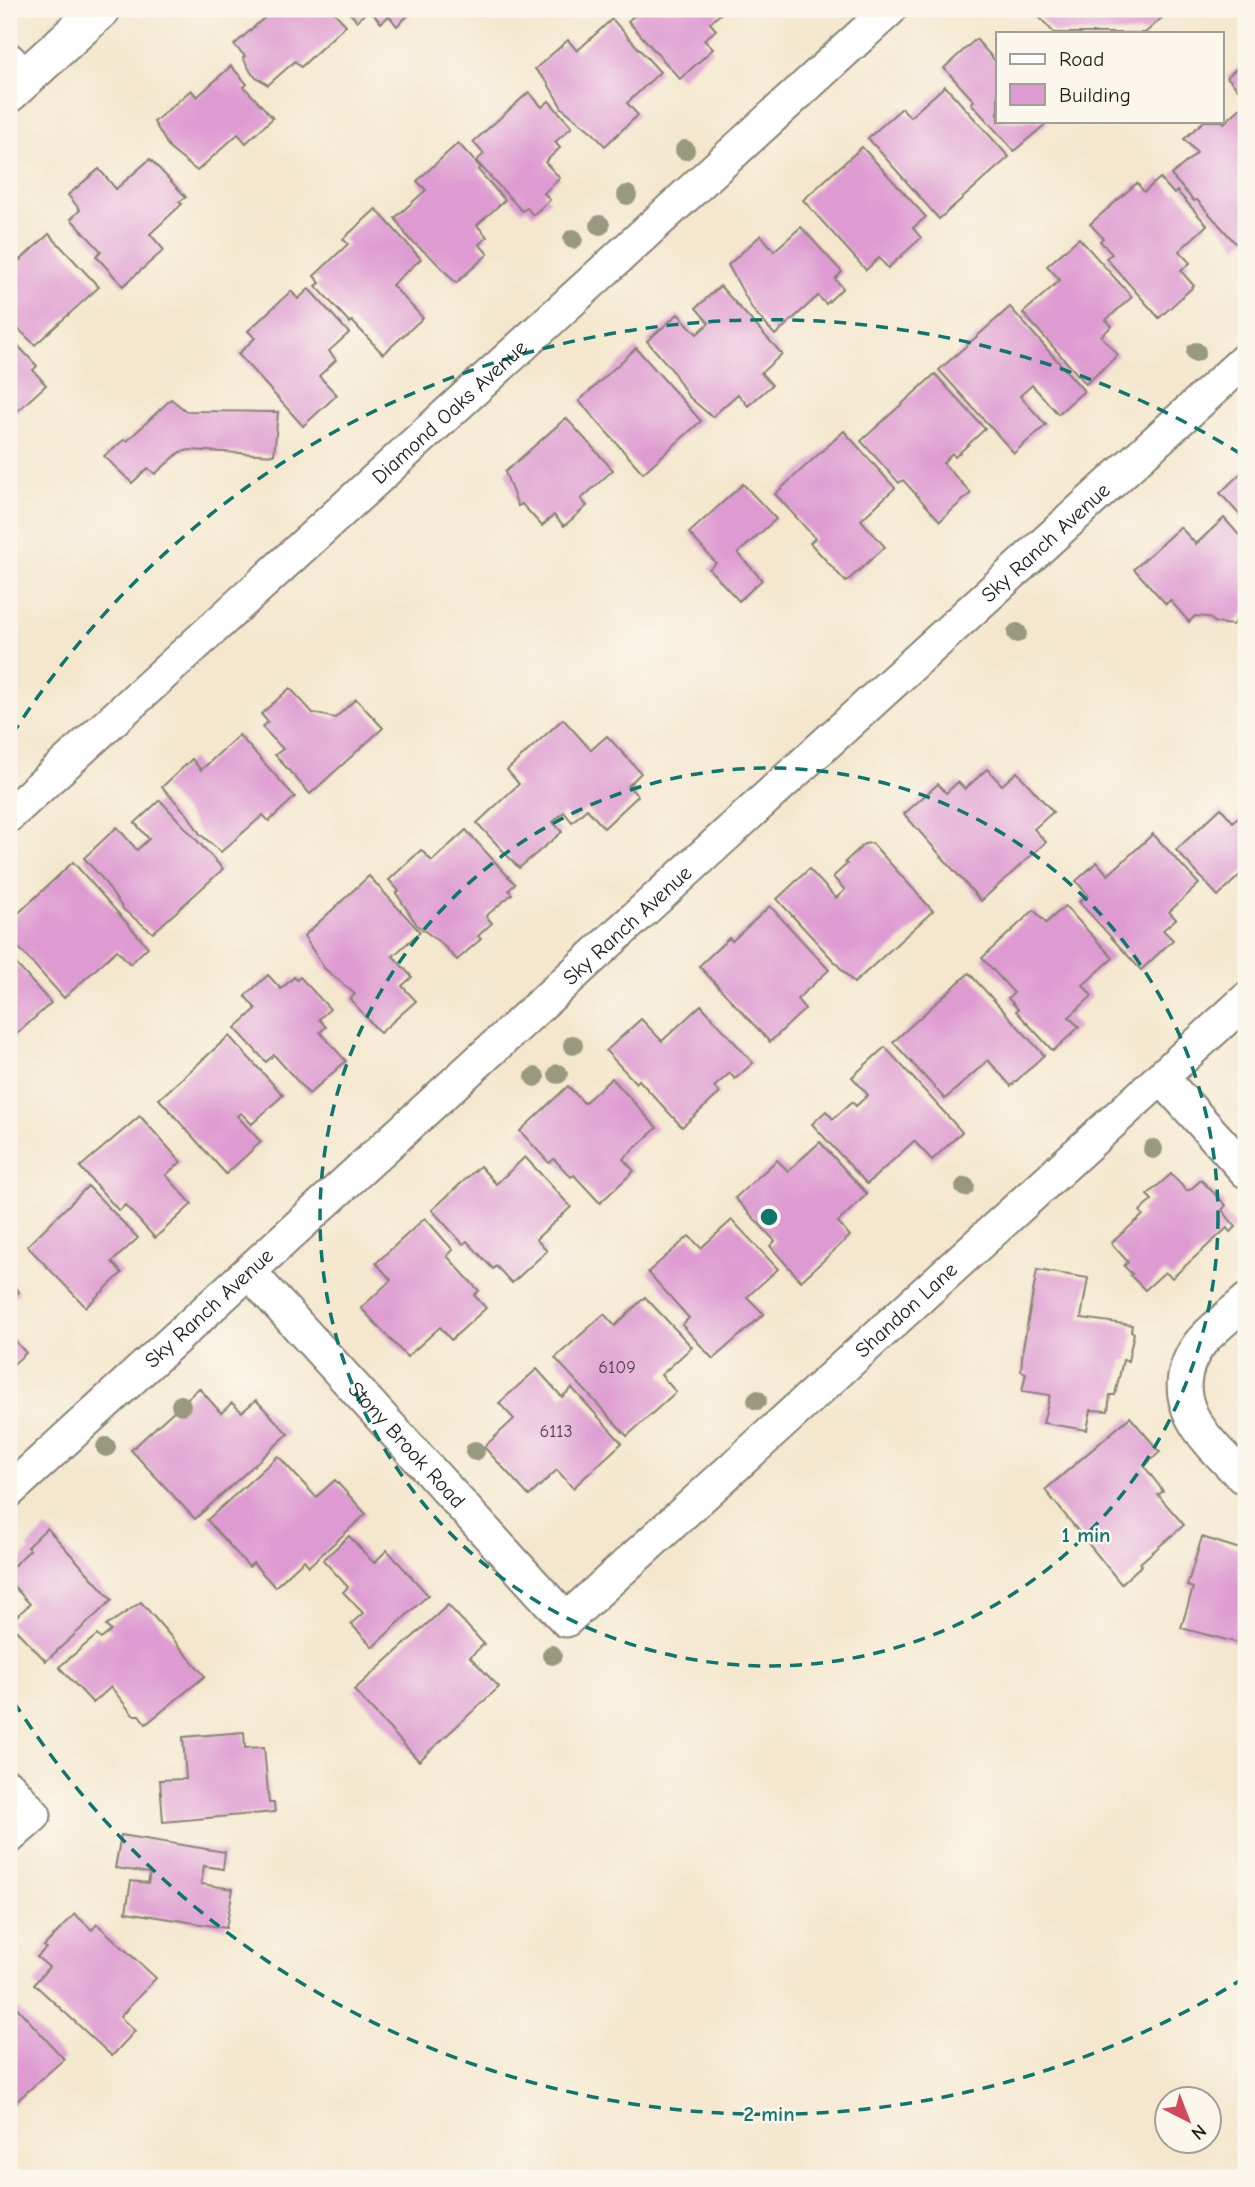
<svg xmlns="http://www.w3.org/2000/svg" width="1255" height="2187" font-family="'Comic Neue',sans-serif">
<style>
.building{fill:#de9bd1}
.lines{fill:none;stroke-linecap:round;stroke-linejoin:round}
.minor-casing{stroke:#888275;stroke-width:37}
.tertiary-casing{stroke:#888275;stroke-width:42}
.minor{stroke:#fff;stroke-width:33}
.tertiary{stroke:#fff;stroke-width:38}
.tree{fill:#98997e}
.ring{fill:none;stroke:#0f766e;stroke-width:3.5;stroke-dasharray:12 9}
.labels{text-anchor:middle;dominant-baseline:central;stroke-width:5;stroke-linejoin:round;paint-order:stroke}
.number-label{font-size:18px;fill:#4c3c49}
.street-label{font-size:21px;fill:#1c1c1c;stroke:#fbf7ec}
.centre{fill:#0f766e;stroke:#fbf7ec;stroke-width:3.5}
.ring-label{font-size:21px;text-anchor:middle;font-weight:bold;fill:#0f766e;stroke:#fbf7ec;stroke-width:5;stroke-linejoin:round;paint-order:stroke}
</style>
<rect width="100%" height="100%" fill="#fbf7ec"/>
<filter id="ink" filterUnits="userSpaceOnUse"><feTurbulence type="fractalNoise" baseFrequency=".0143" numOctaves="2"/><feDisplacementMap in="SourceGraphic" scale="14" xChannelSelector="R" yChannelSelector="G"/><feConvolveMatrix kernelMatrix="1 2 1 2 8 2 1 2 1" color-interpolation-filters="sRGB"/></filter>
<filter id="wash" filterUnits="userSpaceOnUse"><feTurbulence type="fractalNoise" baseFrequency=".00686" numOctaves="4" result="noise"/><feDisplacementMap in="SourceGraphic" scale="28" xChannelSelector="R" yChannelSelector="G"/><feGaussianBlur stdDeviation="1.57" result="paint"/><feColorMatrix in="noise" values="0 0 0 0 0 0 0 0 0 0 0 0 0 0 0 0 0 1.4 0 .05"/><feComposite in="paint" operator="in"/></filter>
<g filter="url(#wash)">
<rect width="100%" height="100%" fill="#f4e7ce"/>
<g id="blocks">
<!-- building -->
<g class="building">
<polygon points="274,9 331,9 346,25 301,67 295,61 268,85 252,74 243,58 245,56 234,45"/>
<polygon points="346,9 415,9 397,26 389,16 381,23 369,9 357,21"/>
<polygon points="629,9 726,9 710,23 716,30 704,40 713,49 680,79 628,21 635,15"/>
<polygon points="1032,9 1158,9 1164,16 1145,33 1054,33"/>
<polygon points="612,19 660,72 627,103 638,115 605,146 593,133 562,108 547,82 535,69 568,40 577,51"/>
<polygon points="976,39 998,64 998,121 1049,121 1014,151 971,103 974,101 944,68"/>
<polygon points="1246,60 1246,98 1227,77"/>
<polygon points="231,66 247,84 244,87 273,118 246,143 238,134 197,171 170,149 154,122 191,90 197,97"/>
<polygon points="945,86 1009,157 939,219 868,138 902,108 910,117"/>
<polygon points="529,92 542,107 549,101 572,127 555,142 560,148 545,162 560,178 544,193 550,200 533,215 527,208 522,211 476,161 484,154 473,142"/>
<polygon points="1243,106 1246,110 1246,239 1238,246 1197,200 1194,201 1171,175 1197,153 1184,139 1204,121 1222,121 1224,123"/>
<polygon points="458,143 481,168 478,170 505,200 477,225 487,237 479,244 488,254 456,283 431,257 409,239 395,218 426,190 417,181"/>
<polygon points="862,147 926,217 913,228 921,238 888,268 879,258 866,270 803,200"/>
<polygon points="150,159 186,197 179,202 182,204 150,234 164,250 123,286 96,256 101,251 71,219 80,210 68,195 99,169 116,189"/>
<polygon points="1160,178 1174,194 1177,191 1207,225 1179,251 1190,263 1181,271 1194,286 1159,318 1106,258 1112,254 1100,241 1103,238 1090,224 1137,183 1144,192"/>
<polygon points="376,209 421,259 392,285 423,318 383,354 352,321 350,323 316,286 320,283 314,276 348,244 343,239"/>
<polygon points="801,227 842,272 835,279 843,288 826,304 818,296 775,335 753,310 728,265 761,235 774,251"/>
<polygon points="49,234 99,287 35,345 9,320 9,249 20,260"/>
<polygon points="1079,238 1132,297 1106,320 1112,326 1101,336 1118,355 1086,384 1023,313 1060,280 1047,266"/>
<polygon points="720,286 782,354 761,373 772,385 748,406 738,394 712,417 688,396 672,370 647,341 678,314 697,334 709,323 696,308"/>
<polygon points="309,289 349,333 329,351 336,360 319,376 337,395 303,426 238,354 255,338 248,331 291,291 298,299"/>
<polygon points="1010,307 1084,391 1058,414 1032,385 1020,396 1046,425 1014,453 939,370"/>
<polygon points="9,336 37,366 33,370 46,385 9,419"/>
<polygon points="636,348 701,421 643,473 579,401"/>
<polygon points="935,374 985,429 955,457 952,453 943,463 971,493 940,521 903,480 899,483 861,441"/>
<polygon points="171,399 186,411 278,412 274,455 190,450 180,452 155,474 148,468 132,483 104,456 125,439 127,441"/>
<polygon points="566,418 613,470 581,499 587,506 564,526 554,515 542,526 522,504 518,506 505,472"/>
<polygon points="844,431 895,488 861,520 885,547 846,582 810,543 815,538 775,494"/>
<polygon points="1246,468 1246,522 1220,493"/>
<polygon points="743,484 776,519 738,553 762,580 739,601 709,569 716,563 689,533"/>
<polygon points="1224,518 1246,543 1246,612 1232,625 1216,623 1208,617 1195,616 1189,622 1170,600 1166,604 1134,569 1180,527 1196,544"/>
<polygon points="290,688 313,713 335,718 356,699 383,728 310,794 275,755 283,749 262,727 268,722 261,714"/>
<polygon points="563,719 591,750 607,736 641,773 628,786 638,796 604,828 587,809 572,822 564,812 553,822 562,832 519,868 477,823 519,784 507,770"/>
<polygon points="239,735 295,797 269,821 263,815 221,852 200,834 188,815 162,787 192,759 201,770"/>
<polygon points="987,769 1002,785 1017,772 1053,812 1034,829 1046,842 981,901 904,814 938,784 946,793 958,782 965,789"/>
<polygon points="160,800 223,869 153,933 124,910 101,877 84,858 117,827 137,850 149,839 135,823"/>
<polygon points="1221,808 1233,822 1246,809 1246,869 1218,896 1176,850"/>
<polygon points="466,830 515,884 509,890 512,894 486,916 492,923 478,936 481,939 457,960 442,944 417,925 396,893 399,891 389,880 421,850 432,861"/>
<polygon points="1153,834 1199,884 1169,912 1176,919 1163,930 1173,940 1141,970 1079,902 1088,895 1076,881 1097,862 1108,875"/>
<polygon points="872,843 933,911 854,983 777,899 809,869 836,898 845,890 833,877 847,864 845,862 864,844"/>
<polygon points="73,862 148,947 130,964 117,950 64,998 9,937 9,922"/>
<polygon points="369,876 420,932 393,956 412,977 402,986 416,1001 380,1033 350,999 355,994 324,968 304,936"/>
<polygon points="770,906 829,970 797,999 805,1009 770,1042 699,966 729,938 732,941"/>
<polygon points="1065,906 1113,958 1083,985 1092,996 1069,1017 1079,1027 1053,1051 1016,1011 1018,1009 1008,998 1014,993 982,958 1034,910 1046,923"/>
<polygon points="9,956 51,1003 9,1041"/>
<polygon points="969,973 1044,1055 1011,1086 988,1060 945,1099 893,1042"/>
<polygon points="268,975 281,989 294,977 297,980 300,977 330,1009 319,1019 326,1027 320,1032 346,1061 309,1094 274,1055 266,1062 235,1028 256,1009 245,996"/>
<polygon points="701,1005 753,1063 735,1079 730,1073 714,1087 720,1093 682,1127 639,1080 636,1083 606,1051 641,1019 662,1041"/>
<polygon points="229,1036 283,1095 252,1124 241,1113 237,1116 261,1142 226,1174 159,1099"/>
<polygon points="885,1047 962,1132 932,1160 914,1141 867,1184 812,1124 826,1111 833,1119 852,1102 856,1106 868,1095 852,1077"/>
<polygon points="612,1078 657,1128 623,1159 634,1171 600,1203 574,1175 571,1177 554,1159 549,1163 520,1131 568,1086 584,1103"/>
<polygon points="140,1116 181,1162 166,1175 192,1204 155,1238 125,1205 119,1211 80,1167"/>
<polygon points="820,1142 867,1194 838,1222 850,1236 801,1281 770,1246 775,1241 735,1198 777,1160 788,1171"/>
<polygon points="525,1157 571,1207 536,1239 547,1251 512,1283 496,1266 493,1269 467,1241 463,1244 432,1210 480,1166 496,1184"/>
<polygon points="1171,1174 1186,1190 1190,1190 1201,1180 1226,1205 1222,1210 1236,1227 1230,1232 1227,1228 1172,1278 1165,1272 1145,1290 1130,1275 1132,1274 1124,1266 1128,1262 1111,1243 1143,1215 1140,1211 1152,1200 1147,1195"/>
<polygon points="88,1186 138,1238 112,1262 122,1273 86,1307 27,1246"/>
<polygon points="425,1218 453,1250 447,1256 479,1291 474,1295 486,1308 451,1340 440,1327 407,1357 361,1308 391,1280 376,1263"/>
<polygon points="732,1220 778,1269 747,1297 764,1314 713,1359 682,1325 689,1318 648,1272 689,1236 701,1248"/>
<polygon points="1037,1270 1088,1278 1081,1318 1132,1325 1131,1331 1134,1333 1128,1361 1123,1360 1115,1395 1110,1395 1108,1411 1091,1410 1087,1430 1043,1423 1050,1395 1022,1391 1026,1373 1021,1371 1023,1348"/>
<polygon points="9,1281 19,1292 9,1302"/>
<polygon points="645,1297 692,1347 661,1375 676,1392 627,1436 555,1358 604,1314 615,1326"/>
<polygon points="9,1334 26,1353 9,1368"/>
<polygon points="537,1369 562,1397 572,1388 622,1443 573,1488 557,1470 529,1496 484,1447 514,1419 499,1403"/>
<polygon points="199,1388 221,1413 232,1403 242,1412 256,1400 288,1434 195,1519 131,1450"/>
<polygon points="1130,1417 1160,1452 1144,1466 1163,1491 1158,1495 1184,1525 1140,1563 1142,1565 1121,1584 1045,1490"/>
<polygon points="278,1456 316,1497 335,1480 366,1514 309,1566 304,1560 275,1587 253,1563 249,1567 207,1520"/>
<polygon points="47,1528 112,1600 46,1661 9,1623 30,1604 9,1581 9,1570 30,1550 27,1547"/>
<polygon points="349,1536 374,1563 387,1550 428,1595 373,1647 351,1624 363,1613 343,1592 348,1587 323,1560"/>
<polygon points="1202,1537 1246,1551 1246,1645 1181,1628 1193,1588 1187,1586"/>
<polygon points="141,1602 205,1676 146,1724 139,1715 133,1715 111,1687 93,1703 59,1667 97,1635 101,1639 111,1631 106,1626"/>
<polygon points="448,1605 484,1644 470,1657 499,1687 419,1761 354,1690"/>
<polygon points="244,1732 245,1748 264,1747 269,1803 274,1803 275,1812 163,1822 160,1780 186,1779 183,1737"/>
<polygon points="121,1835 225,1852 223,1869 204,1866 201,1884 233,1889 226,1928 126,1912 131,1881 148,1883 150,1873 115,1868"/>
<polygon points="75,1914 92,1930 97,1924 156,1978 120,2017 135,2031 112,2056 34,1984 49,1967 37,1957 46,1948 44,1946"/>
<polygon points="9,1999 64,2059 9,2108"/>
</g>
</g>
</g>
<g filter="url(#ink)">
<use href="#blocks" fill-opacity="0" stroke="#888275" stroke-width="2"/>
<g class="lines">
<defs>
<g id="minor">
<polyline points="9,60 25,78"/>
<path id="s1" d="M9 815 890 9"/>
<polyline points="1161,1077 1246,1171"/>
<path id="s2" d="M249 1272 566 1620 1246 1000"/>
<path d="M1246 1301C1233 1313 1208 1332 1198 1346 1161 1400 1206 1440 1242 1476L1246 1478"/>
<path id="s3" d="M9 1491 1246 359"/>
<polyline points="9,1787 34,1815 9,1837"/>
</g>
<polyline id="tertiary" points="9,93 101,9"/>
</defs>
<!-- minor casing -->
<use href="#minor" class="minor-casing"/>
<!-- tertiary casing -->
<use href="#tertiary" class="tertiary-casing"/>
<!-- minor -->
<use href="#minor" class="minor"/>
<!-- tertiary -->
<use href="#tertiary" class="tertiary"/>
</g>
<!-- trees -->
<g class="tree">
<circle cx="685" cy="150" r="10"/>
<circle cx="627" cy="195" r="10"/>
<circle cx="600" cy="225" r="10"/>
<circle cx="573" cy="239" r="10"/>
<circle cx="1196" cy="352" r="10"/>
<circle cx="1017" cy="633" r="10"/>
<circle cx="573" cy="1045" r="10"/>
<circle cx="558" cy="1074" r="10"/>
<circle cx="535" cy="1077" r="10"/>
<circle cx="1153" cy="1149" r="10"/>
<circle cx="965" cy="1187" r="10"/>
<circle cx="757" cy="1400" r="10"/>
<circle cx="181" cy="1405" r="10"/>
<circle cx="106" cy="1447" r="10"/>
<circle cx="475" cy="1451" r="10"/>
<circle cx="552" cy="1655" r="10"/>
</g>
</g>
<!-- distance rings -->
<g class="ring">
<circle cx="769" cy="1217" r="449"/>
<path d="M1244 1978A897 897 0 0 1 12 1699M12 735A897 897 0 0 1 1244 456"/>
</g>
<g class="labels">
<!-- number labels -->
<g class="number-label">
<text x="617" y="1367">6109</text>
<text x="556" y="1431">6113</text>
</g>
<!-- street labels -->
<g class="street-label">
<text stroke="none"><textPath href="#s1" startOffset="597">Diamond Oaks Avenue</textPath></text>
<text stroke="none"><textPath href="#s3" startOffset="1405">Sky Ranch Avenue</textPath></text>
<text stroke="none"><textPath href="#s3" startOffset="838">Sky Ranch Avenue</textPath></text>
<text stroke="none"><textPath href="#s3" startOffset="271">Sky Ranch Avenue</textPath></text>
<text stroke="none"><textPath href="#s2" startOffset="931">Shandon Lane</textPath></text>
<text stroke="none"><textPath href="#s2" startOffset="234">Stony Brook Road</textPath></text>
</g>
</g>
<circle cx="769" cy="1217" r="10" class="centre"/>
<g class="ring-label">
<text x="1086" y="1542">1 min</text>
<text x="769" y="2121">2 min</text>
</g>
<!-- margin -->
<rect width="1255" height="2187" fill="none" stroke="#fbf7ec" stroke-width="35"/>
<!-- legend -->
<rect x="996" y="32" width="228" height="91" fill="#fbf7ec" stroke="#a29f99" stroke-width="2"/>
<rect x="1010" y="54" width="35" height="10" fill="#ffffff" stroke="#a29f99" stroke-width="2"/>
<text x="1059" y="66" font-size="21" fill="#1c1c1c">Road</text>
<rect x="1010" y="84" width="35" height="21" fill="#de9bd1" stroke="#a29f99" stroke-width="2"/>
<text x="1059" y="102" font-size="21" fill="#1c1c1c">Building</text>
<!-- north arrow -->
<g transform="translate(1188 2120) rotate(138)"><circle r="33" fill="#fbf7ec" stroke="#a29f99" stroke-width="2"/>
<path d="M0-5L12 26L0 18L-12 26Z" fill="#d1495b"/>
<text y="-10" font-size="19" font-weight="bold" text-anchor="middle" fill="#1c1c1c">N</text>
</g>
</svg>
